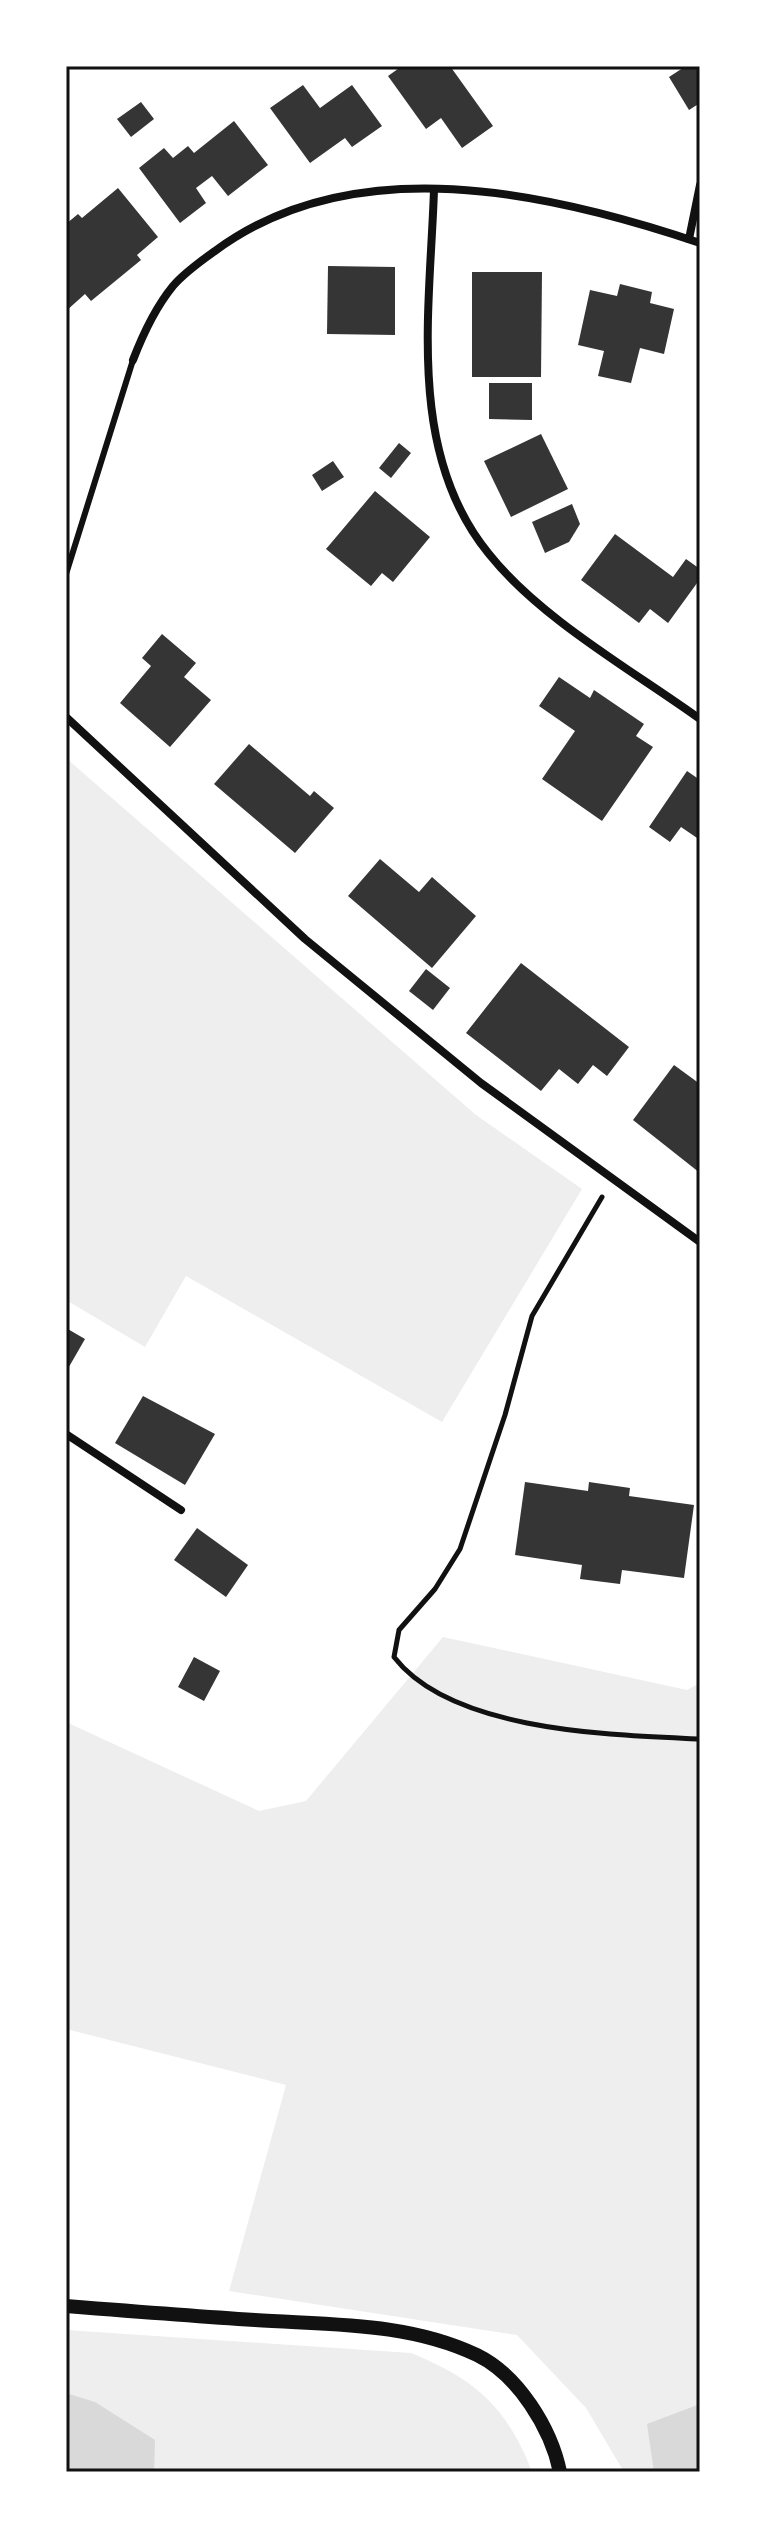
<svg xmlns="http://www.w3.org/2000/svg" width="766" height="2538" font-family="'Fira Sans Condensed',sans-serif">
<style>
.green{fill:#eee}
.water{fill:#d9d9d9}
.building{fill:#353535}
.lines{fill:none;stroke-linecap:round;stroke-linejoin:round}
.path{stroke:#111;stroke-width:5}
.service{stroke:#111;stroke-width:6}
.minor{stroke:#111;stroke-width:8}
.tertiary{stroke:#111;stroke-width:14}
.neatline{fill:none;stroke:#111;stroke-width:3}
</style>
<rect width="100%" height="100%" fill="#fff"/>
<!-- green -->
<g class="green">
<polygon points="66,758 476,1115 582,1189 442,1422 186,1276 145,1347 66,1300"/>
<polygon points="443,1637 687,1690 700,1683 700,2472 624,2472 586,2408 517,2335 229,2291 286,2085 66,2029 66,1722 259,1811 306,1801"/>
<path d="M66 2330 411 2353C475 2379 507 2407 532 2472H66Z"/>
</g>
<!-- water -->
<g class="water">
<polygon points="66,2393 95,2402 155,2440 154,2472 66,2472"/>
<polygon points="700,2404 700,2472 654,2472 647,2424"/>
</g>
<!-- building -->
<g class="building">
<polygon points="402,66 450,66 493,126 462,148 441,118 426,129 388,76"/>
<polygon points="686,66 700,66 700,103 689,110 669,77"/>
<polygon points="303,85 320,108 352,85 382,126 352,147 345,138 310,163 270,108"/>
<polygon points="141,102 154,119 131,137 117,119"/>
<polygon points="234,121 268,165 228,196 212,176 196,188 206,203 180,223 139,168 164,148 173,158 188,146 194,153"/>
<polygon points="118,188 158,237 137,255 141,260 91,301 85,294 66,311 66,224 78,214 82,218"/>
<polygon points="328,266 395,267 395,335 327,334"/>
<polygon points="472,272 542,272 541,377 472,377"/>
<polygon points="620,284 652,292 650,303 674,309 664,354 640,348 631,383 598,376 604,351 578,345 590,290 617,296"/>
<polygon points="489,383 532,383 532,420 489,419"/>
<polygon points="541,434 568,489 511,517 484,461"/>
<polygon points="399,443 411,453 391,478 379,468"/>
<polygon points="333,461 344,477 322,491 312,475"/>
<polygon points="375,491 430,537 393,582 382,573 371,586 326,549"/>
<polygon points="572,504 580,524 569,542 545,553 532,522"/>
<polygon points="615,534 673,577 686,559 700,569 700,579 668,623 650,609 639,623 581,580"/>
<polygon points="162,634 196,663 184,677 211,700 170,747 120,703 151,666 142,658"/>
<polygon points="559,677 590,698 594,690 644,724 636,736 653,747 602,821 542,779 575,731 539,706"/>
<polygon points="249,744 310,796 314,791 334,808 295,853 214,784"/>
<polygon points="687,771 700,780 700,840 681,827 670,842 649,827"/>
<polygon points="380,859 419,892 432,877 476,916 432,968 348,896"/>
<polygon points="521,963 629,1047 607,1076 593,1065 578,1084 559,1069 541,1091 466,1033"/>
<polygon points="426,969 450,988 433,1010 409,991"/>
<polygon points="674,1065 700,1084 700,1173 633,1120"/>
<polygon points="66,1328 85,1339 66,1372"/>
<polygon points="143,1396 215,1434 185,1485 115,1443"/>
<polygon points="525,1482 588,1491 589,1482 630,1488 629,1496 694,1505 684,1578 622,1570 620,1584 580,1579 582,1565 515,1555"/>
<polygon points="197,1528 248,1565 226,1597 174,1560"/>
<polygon points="194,1657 220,1671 204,1701 178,1687"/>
</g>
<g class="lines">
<!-- path -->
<path class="path" d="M602 1197 532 1316 505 1415 460 1549 435 1589 399 1630 394 1657C452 1732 612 1735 700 1739"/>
<!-- service -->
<polyline class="service" points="66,574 133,360"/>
<!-- minor -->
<g class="minor">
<path d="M434 190C430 310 406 453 489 554 541 619 632 670 700 719"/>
<polyline points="689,239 700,185"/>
<path d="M133 360C143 334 155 308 173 286 185 272 201 261 215 251 354 148 549 192 700 243"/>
<polyline points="66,717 305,939 481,1083 700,1242"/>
<polyline points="66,1434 181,1510"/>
</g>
<!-- tertiary -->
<path class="tertiary" d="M66 2306C129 2311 192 2316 255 2320 331 2325 408 2322 477 2355 518 2375 551 2428 560 2472"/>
</g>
<!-- border -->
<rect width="766" height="2538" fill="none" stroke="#ffffff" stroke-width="136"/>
<rect x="68" y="68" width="630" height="2402" class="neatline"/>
</svg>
